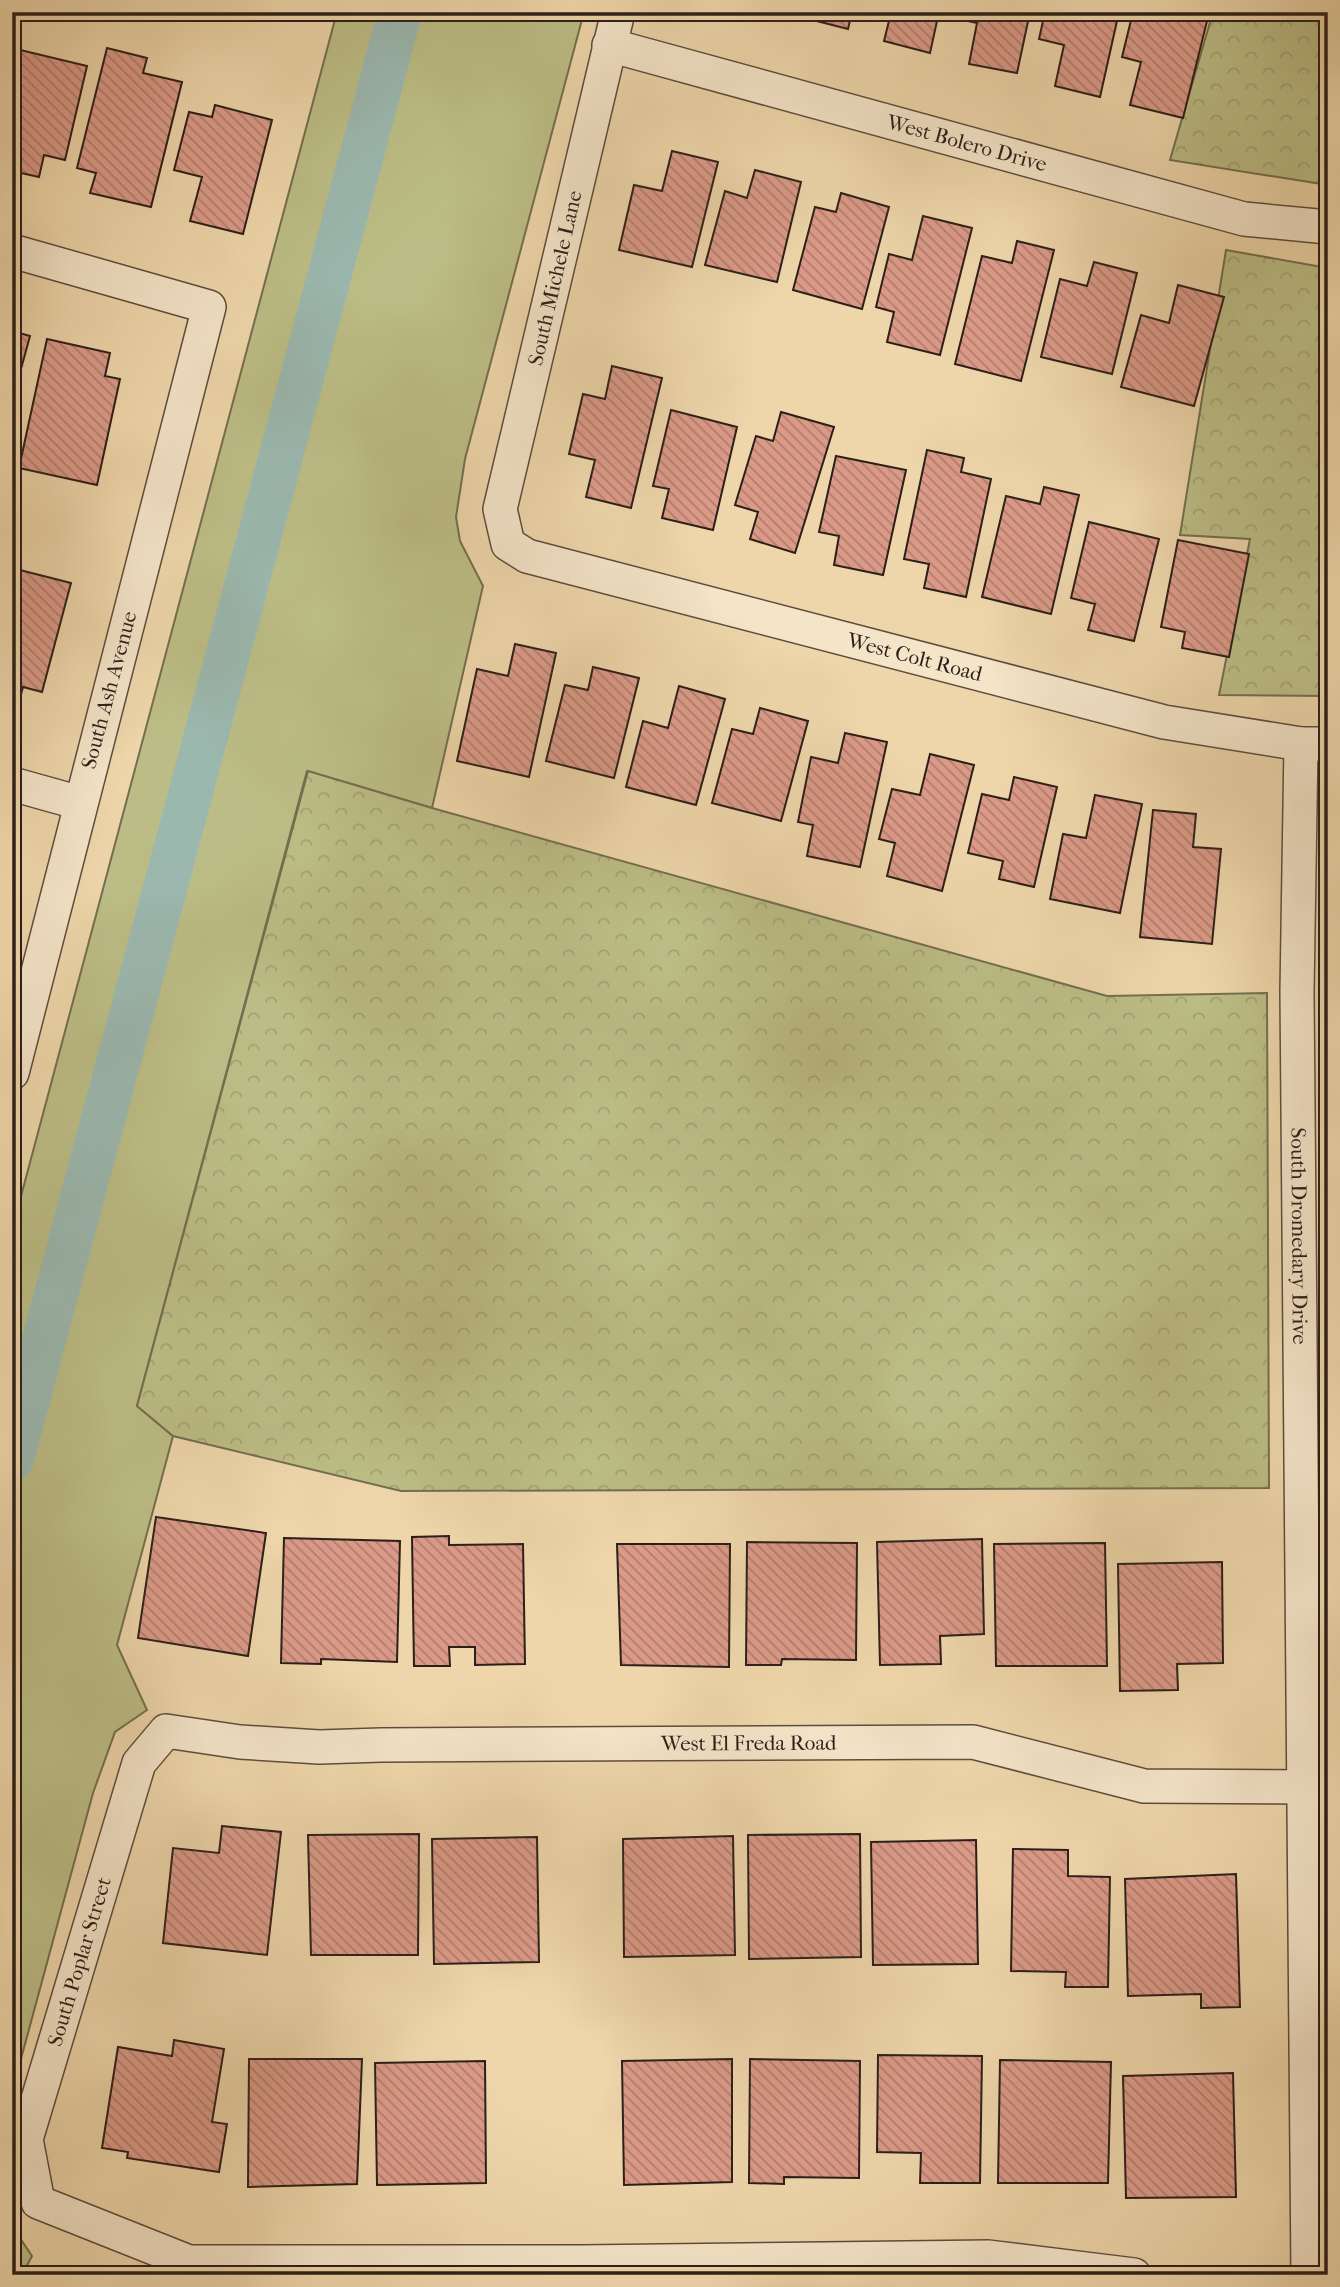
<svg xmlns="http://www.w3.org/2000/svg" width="1340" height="2287" font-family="'IM FELL French Canon',serif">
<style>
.green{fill:#bcbd86;stroke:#746e50;stroke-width:2}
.forest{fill:url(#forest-crowns);stroke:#746e50;stroke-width:2}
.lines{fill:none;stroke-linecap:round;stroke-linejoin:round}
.canal{stroke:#9bb8af;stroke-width:44}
.building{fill:url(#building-back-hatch);stroke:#2c1f1a;stroke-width:2}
.street-casing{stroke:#5c4d3e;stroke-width:36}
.street{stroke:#f4e4c8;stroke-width:33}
.labels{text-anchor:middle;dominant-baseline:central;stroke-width:6;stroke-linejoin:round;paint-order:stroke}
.street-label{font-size:21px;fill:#2c1f1a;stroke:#f4e4c8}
</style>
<defs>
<pattern id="forest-crowns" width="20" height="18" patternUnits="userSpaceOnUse" patternTransform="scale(1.75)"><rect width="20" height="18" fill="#bcbd86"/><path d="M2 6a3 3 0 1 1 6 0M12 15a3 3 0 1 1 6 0" fill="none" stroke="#a2a273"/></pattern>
<pattern id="building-back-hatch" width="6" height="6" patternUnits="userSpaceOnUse" patternTransform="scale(1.75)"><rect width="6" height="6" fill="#db9a88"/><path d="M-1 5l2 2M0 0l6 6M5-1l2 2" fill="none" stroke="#b27d6e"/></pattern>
</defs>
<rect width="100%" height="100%" fill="#eed6aa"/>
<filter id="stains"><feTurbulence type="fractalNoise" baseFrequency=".00286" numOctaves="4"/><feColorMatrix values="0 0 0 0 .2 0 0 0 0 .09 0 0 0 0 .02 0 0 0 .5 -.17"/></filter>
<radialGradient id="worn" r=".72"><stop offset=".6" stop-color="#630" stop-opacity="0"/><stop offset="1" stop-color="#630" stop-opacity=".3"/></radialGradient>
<!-- green -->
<g class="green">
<polygon points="337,12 584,12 465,459 456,517 460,541 483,586 432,808 307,771 137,1406 173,1436 117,1645 147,1710 115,1732 93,1793 12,2092 12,1230"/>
<polygon points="12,2226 32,2256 22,2275 12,2275"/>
</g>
<!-- forest -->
<g class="forest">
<polygon points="1213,12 1328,12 1328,185 1170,160"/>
<polygon points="1226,250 1328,268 1328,696 1219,695 1250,539 1180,535"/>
<polygon points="308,771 432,808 1107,996 1267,993 1269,1488 401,1491 173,1436 137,1406"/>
</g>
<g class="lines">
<!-- canal -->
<polyline class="canal" points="12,1459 400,12"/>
</g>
<!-- building -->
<g class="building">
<polygon points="807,12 852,12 848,29 805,18"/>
<polygon points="886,12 939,12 930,53 884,41 891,13"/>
<polygon points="955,12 1030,12 1017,73 969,64 977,23 954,18"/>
<polygon points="1045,12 1119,12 1100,97 1055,86 1064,45 1039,39"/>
<polygon points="1133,12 1209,13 1183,118 1130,105 1141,62 1122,57"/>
<polygon points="12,48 87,66 65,160 44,155 39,177 12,171"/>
<polygon points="107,48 147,58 143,73 182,82 151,207 90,193 96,173 77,168"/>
<polygon points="215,105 272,120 243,234 190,221 202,177 174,170 189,112 212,117"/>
<polygon points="672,151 718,162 692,267 619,250 634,185 662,191"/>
<polygon points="755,170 801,182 777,282 705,265 725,191 747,198"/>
<polygon points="841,193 889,207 862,309 793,290 815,207 836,212"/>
<polygon points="923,216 972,228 940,355 887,342 894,312 876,307 889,254 912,260"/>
<polygon points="1017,241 1054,250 1021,381 955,364 982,256 1012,263"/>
<polygon points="1094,262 1137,273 1112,374 1041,357 1060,279 1087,286"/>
<polygon points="1178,285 1224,297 1194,406 1121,387 1141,315 1169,323"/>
<polygon points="12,331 30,336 12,402"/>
<polygon points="47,339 110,353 105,376 120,379 97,485 19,468"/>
<polygon points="612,366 662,378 631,508 586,497 595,460 569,454 583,394 605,399"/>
<polygon points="671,410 737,427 713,530 662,518 669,489 653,486"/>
<polygon points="781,412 834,427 795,553 750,539 758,512 735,505 756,436 773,441"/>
<polygon points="927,450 964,458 961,472 991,479 966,597 924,588 929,564 904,559"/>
<polygon points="836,456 906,470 883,575 834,565 839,536 819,532"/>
<polygon points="1044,487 1079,495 1051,614 982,597 1006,496 1040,504"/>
<polygon points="1089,522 1159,539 1134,641 1088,630 1095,604 1071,598"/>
<polygon points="1178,540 1249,554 1229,657 1182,648 1185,632 1161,627"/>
<polygon points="12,568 71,583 42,692 23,687 17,709 12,708"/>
<polygon points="515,644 556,653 529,777 457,761 477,669 508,676"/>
<polygon points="593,667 639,678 614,778 546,761 565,685 588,690"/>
<polygon points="679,686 725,699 696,805 626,787 643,721 668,728"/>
<polygon points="760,708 808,721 781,821 712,803 732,729 753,734"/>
<polygon points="845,733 887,742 860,867 807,856 813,825 798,822 811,757 838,763"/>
<polygon points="930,754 974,765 942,891 887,876 895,843 879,839 892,789 920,795"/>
<polygon points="1014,777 1057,787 1034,887 999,879 1003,861 968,853 982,794 1009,800"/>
<polygon points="1095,795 1142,804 1120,913 1050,899 1063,834 1086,838"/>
<polygon points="1153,810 1196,814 1193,847 1221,849 1212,944 1140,937"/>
<polygon points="156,1517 266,1533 248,1656 138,1638"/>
<polygon points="449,1536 449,1545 523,1544 525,1664 475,1665 475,1647 449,1647 450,1666 414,1666 412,1537"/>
<polygon points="284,1538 400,1541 397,1662 321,1659 321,1664 281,1663"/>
<polygon points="982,1539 984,1634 940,1636 941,1664 880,1665 877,1542"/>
<polygon points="747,1542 857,1543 856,1660 782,1659 781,1665 746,1665"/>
<polygon points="1105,1543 1107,1666 996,1666 994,1544"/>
<polygon points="617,1544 730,1544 729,1667 621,1665"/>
<polygon points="1222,1562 1223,1663 1177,1664 1178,1690 1120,1691 1118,1564"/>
<polygon points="222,1826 281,1832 267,1955 163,1943 173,1848 219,1853"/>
<polygon points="419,1834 418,1955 311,1955 308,1835"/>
<polygon points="860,1834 861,1957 749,1959 748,1835"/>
<polygon points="733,1836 735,1955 624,1957 623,1839"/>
<polygon points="537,1837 539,1962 434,1964 432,1839"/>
<polygon points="976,1840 978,1964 873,1965 871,1842"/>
<polygon points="1013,1849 1068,1850 1068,1876 1110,1877 1108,1987 1065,1987 1066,1972 1011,1971"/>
<polygon points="1236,1874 1240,2007 1201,2008 1201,1994 1128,1996 1125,1879"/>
<polygon points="174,2040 224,2049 212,2122 227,2124 219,2172 127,2158 128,2152 102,2148 118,2047 172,2056"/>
<polygon points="878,2055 982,2056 980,2183 920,2183 921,2153 877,2152"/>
<polygon points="249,2059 362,2059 357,2184 248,2187"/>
<polygon points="732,2059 732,2182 624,2185 622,2061"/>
<polygon points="750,2059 860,2061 859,2178 784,2177 784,2184 749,2183"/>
<polygon points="1000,2060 1111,2062 1108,2183 998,2183"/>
<polygon points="485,2061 486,2183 377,2185 375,2063"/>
<polygon points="1233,2073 1236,2197 1126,2198 1123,2076"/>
</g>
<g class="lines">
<defs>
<g id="street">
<path id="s1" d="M618 12 500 509 508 544 527 556 1164 722 1301 744H1328"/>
<path id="s2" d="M609 45 1244 219 1328 227"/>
<polyline points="12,251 209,307 12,1073"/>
<path id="s3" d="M1301 744 1297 992 1308 2275"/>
<polyline points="12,784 80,803"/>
<path id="s4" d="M1134 2275 988 2257 581 2262H189L38 2202 26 2139 139 1763 166 1731 240 1742 319 1747 381 1745 973 1742 1144 1786 1328 1787"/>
</g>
</defs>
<!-- street casing -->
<use href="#street" class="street-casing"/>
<!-- street -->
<use href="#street" class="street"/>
</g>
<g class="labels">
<!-- street labels -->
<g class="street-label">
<text stroke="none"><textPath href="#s2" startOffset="371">West Bolero Drive</textPath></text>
<text transform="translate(555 278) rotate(-77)">South Michele Lane</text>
<text stroke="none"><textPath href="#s1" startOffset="970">West Colt Road</textPath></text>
<text transform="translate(109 690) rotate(-75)">South Ash Avenue</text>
<text stroke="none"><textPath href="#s3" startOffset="492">South Dromedary Drive</textPath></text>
<text stroke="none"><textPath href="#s4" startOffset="2191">West El Freda Road</textPath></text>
<text stroke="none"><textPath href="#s4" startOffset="1358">South Poplar Street</textPath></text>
</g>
</g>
<!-- margin -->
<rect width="1340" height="2287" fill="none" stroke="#eed6aa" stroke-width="42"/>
<rect x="14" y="14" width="1312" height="2259" fill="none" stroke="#2c1f1a" stroke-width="3.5"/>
<rect x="21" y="21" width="1298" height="2245" fill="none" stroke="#2c1f1a" stroke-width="2"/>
<rect width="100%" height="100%" filter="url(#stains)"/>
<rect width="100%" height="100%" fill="url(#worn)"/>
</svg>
